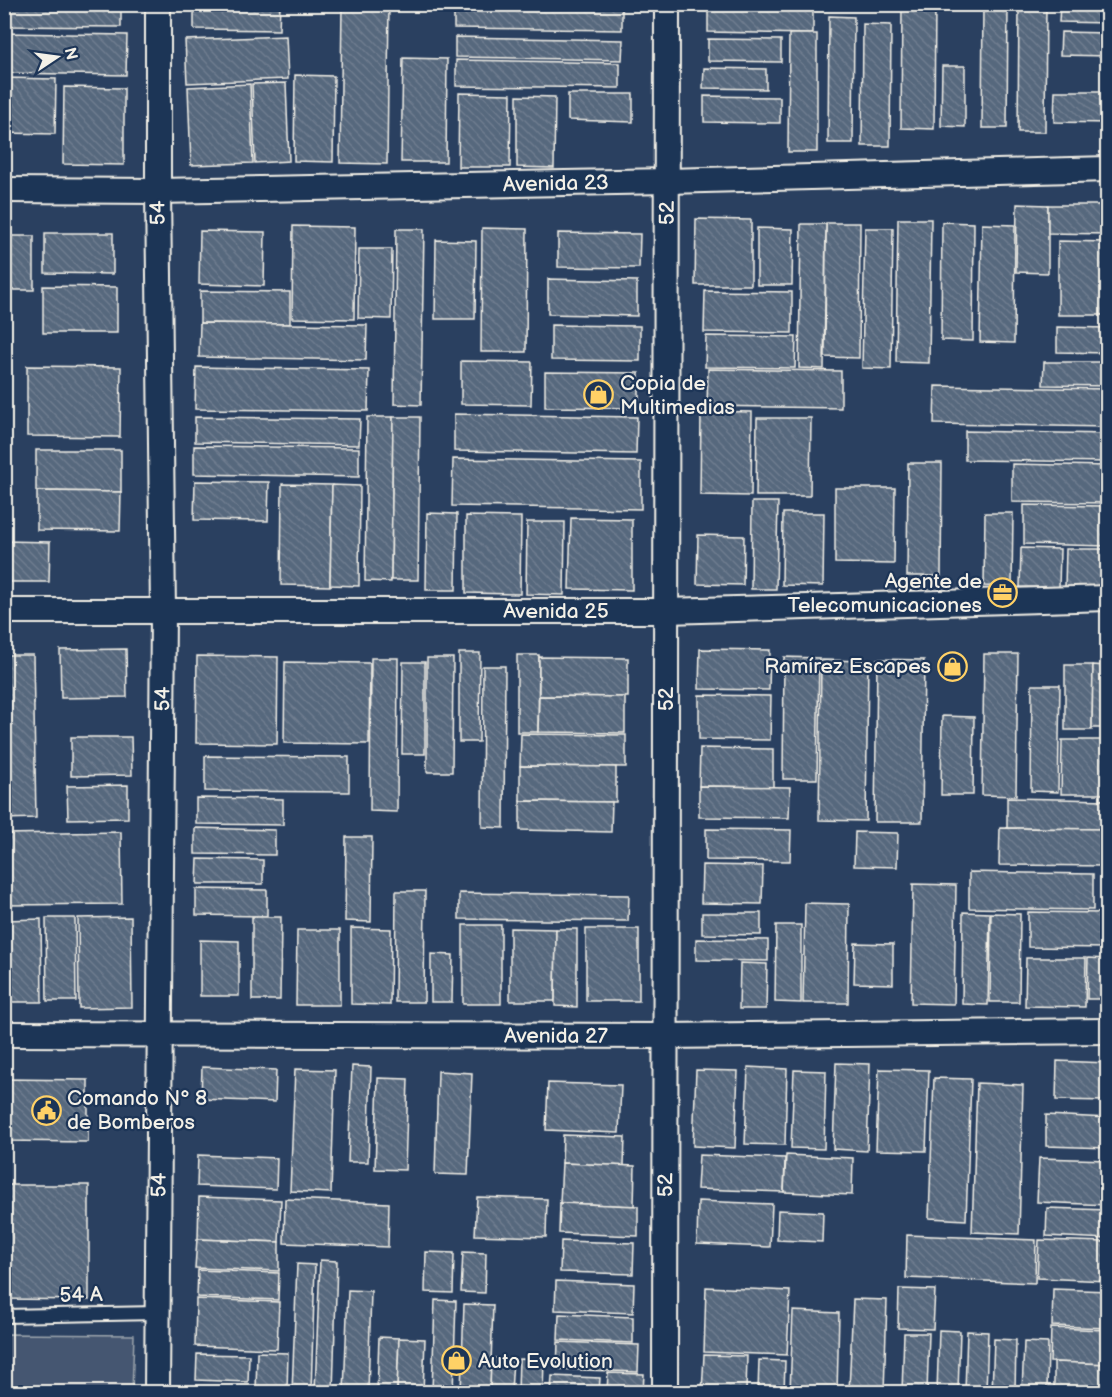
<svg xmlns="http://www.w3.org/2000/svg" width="1112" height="1397" font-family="'Balsamiq Sans',sans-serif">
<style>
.park{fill:#445771;stroke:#9ca4ac;stroke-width:1.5}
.building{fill:url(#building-back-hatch);stroke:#f4f1e8;stroke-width:1.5}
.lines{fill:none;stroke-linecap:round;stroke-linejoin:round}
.service-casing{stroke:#f4f1e8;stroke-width:16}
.minor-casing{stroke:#f4f1e8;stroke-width:28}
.service{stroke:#1d3557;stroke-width:12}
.minor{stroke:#1d3557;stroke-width:24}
.labels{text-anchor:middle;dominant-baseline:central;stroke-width:4.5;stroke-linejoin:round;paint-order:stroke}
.street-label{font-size:21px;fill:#f4f1e8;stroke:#1d3557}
.poi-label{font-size:21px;fill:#f4f1e8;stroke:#1d3557;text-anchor:start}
</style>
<defs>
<pattern id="building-back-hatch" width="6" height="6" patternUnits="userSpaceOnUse" patternTransform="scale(1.5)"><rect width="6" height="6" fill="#56677d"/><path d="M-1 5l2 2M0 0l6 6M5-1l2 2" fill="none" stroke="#6f7d8f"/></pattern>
</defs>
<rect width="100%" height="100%" fill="#2a4060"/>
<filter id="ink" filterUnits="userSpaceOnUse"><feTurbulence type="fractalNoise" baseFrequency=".0167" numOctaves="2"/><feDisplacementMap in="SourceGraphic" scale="12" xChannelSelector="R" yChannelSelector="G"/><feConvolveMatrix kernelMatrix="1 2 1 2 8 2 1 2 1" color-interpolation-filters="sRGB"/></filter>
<g filter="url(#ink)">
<!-- park -->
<polygon class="park" points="5,1334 134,1335 132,1392 5,1392"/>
<!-- building -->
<g class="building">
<polygon points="4,4 121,4 121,27 4,26"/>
<polygon points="194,4 280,4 279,30 194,29"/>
<polygon points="342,4 389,4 387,164 340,163"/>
<polygon points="454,4 622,7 622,30 454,28"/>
<polygon points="708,4 813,4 813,34 708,32"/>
<polygon points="902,4 935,4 934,129 901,128"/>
<polygon points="983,4 1008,4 1007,128 982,128"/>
<polygon points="1019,4 1046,4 1045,132 1018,132"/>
<polygon points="1060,4 1108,4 1108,23 1059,22"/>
<polygon points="829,16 854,17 853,143 828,143"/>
<polygon points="863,24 891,25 890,146 862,146"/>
<polygon points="1061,32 1108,33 1108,56 1060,55"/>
<polygon points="4,33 127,35 126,75 4,73"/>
<polygon points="789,34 817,34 817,152 788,152"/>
<polygon points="286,36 288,79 187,83 185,40"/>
<polygon points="455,37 623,40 622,60 455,57"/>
<polygon points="708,39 781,40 781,62 708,61"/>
<polygon points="403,58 447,59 446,162 401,162"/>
<polygon points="456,60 620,63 620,88 456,86"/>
<polygon points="942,66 965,66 965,127 941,126"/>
<polygon points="704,68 766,69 766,89 703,88"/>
<polygon points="295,75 334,76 333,162 294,161"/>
<polygon points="4,78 56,79 55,134 4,133"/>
<polygon points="286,83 289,161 255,163 252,84"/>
<polygon points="250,84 253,163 191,165 188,87"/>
<polygon points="64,87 124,88 124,165 63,164"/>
<polygon points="1055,91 1108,91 1108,123 1054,122"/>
<polygon points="459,93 511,94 510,167 458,167"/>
<polygon points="568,94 633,94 633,122 568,120"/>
<polygon points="517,96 555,97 554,168 517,167"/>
<polygon points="704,96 780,97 780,123 704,122"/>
<polygon points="1017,204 1048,205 1048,273 1016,272"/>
<polygon points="1048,205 1108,205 1107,234 1048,233"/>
<polygon points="696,219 751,220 751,285 695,285"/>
<polygon points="898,219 931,219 929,363 896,362"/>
<polygon points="942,222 974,223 973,341 941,340"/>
<polygon points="826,223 860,223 859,358 825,357"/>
<polygon points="801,224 826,224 824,369 799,368"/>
<polygon points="982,224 1015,225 1014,343 980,342"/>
<polygon points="293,226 355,227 354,319 292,318"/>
<polygon points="482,228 527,229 526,352 481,352"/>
<polygon points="757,228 793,229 792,285 757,285"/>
<polygon points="865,228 893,228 891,369 862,368"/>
<polygon points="396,229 424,229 421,405 394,404"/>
<polygon points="200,231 265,232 264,286 199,284"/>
<polygon points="45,233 113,233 113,274 45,273"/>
<polygon points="558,233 640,234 639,268 558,267"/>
<rect x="4" y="236" width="30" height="54"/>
<polygon points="436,240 476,241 475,319 435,319"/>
<polygon points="1058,241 1108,242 1108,315 1058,315"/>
<polygon points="359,249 392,249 391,319 358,318"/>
<polygon points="548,279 637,281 637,316 548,314"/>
<polygon points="43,286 117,287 117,333 43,333"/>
<polygon points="200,291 290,292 290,324 200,323"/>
<polygon points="705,291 792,292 792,333 704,332"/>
<polygon points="200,323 367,325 366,360 199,357"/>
<polygon points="551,325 640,326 640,361 551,360"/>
<polygon points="1057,327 1108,328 1108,353 1057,352"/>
<polygon points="706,336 796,337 795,368 705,367"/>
<polygon points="461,361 532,362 531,405 461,404"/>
<polygon points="1044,362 1108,362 1108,386 1043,385"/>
<polygon points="27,366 121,367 120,437 27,436"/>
<polygon points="196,367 369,370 368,411 195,409"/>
<polygon points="708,369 841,371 841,408 707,406"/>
<polygon points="545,372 639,373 639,408 545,407"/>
<polygon points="935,386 1108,389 1108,427 934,424"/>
<polygon points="701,411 752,412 751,496 700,495"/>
<polygon points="454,414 637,417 636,454 454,451"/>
<polygon points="195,417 360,419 359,445 195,442"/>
<polygon points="367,417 393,417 391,582 365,581"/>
<polygon points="393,417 420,417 418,580 391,580"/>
<polygon points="757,418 811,418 810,496 756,496"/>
<polygon points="965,431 1108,434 1108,462 965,460"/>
<polygon points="194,446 359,448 359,477 194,474"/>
<polygon points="36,450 121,450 121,492 36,491"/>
<polygon points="453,459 641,462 641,509 452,506"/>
<polygon points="908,463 942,463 941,576 907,576"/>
<polygon points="1012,464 1108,466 1108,503 1012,502"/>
<polygon points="195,481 269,482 268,521 194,520"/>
<polygon points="282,484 332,485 330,586 281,585"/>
<polygon points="332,485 360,486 359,586 330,585"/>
<polygon points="835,488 895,488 894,564 835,563"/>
<polygon points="37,491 121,492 120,531 37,530"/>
<polygon points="752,502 778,502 776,589 751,589"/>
<polygon points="1024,505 1108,506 1108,546 1024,544"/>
<polygon points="427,513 457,514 456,590 426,590"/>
<polygon points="783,513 824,513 823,586 782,585"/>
<polygon points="985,513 1013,513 1012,587 984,586"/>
<polygon points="466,516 521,517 520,594 466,593"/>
<polygon points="571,518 632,519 632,590 569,589"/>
<polygon points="527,522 565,522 564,595 526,594"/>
<polygon points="698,535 744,536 743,585 697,584"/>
<polygon points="4,541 50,542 49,582 4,582"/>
<polygon points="1021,548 1060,549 1059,588 1020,587"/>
<polygon points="1066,549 1108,549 1108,587 1065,587"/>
<polygon points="126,649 127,697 61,698 60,650"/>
<polygon points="700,649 770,650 769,690 699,689"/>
<polygon points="459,653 480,653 479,742 459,742"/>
<polygon points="984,654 1018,654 1016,796 982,795"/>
<polygon points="4,655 33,655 36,818 4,819"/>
<polygon points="517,655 539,655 538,732 517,732"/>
<polygon points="197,656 278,657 277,744 196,743"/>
<polygon points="539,657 628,658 628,697 539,696"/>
<polygon points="784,657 819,658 817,779 783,779"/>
<polygon points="371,658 398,658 397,812 370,811"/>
<polygon points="427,658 453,658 452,772 427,772"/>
<polygon points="877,659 924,660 922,822 875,822"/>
<polygon points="821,660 868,661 866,821 819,820"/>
<polygon points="285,662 370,663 369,744 284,743"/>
<polygon points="403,662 425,662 425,754 402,754"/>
<polygon points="1065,665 1093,665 1092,730 1065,730"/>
<polygon points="1093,665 1108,666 1108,728 1092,728"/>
<polygon points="483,666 505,666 504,828 482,827"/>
<polygon points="1032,685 1060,685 1058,792 1031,791"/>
<polygon points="699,695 771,696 770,740 699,739"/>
<polygon points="539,696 625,697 625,733 538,732"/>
<polygon points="942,716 974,717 973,795 941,795"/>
<polygon points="521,734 626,735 626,767 520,766"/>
<polygon points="71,737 131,737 132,775 71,776"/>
<polygon points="1062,740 1108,740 1108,794 1061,794"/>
<polygon points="700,748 773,749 773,787 699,786"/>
<polygon points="205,756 349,757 349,792 205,791"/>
<polygon points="520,766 616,767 616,802 520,801"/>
<polygon points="128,785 128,818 68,819 67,786"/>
<polygon points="699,786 790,787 789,818 699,817"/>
<polygon points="196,798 283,799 283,825 196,824"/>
<polygon points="1007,798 1108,800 1108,829 1007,828"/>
<polygon points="520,801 612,802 611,832 520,830"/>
<polygon points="195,828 275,830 275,855 195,854"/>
<polygon points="1000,828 1108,829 1108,866 999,865"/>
<polygon points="706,829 791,830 790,861 706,860"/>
<polygon points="121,832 122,904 4,905 4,834"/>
<polygon points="855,832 898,833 897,867 854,866"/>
<polygon points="346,837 372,837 371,922 345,921"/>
<polygon points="198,859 263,860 263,884 197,884"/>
<polygon points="702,865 763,866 762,904 701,903"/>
<polygon points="969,872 1093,874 1093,910 969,908"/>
<polygon points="913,884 956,885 954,1004 911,1003"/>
<polygon points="196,889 267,890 267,916 196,915"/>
<polygon points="396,891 425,891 424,1002 395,1002"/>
<polygon points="459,893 629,895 628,921 459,919"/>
<polygon points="805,903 849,904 848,1003 803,1003"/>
<polygon points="963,912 990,913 988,1005 962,1004"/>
<polygon points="1028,912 1108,913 1108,948 1028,947"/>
<polygon points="702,913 761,913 761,935 702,934"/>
<polygon points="991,913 1020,914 1019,1002 990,1002"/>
<polygon points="131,917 132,1007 79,1008 78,918"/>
<polygon points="252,917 281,917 280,1000 252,1000"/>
<polygon points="46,918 75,918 76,1001 47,1001"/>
<polygon points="41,919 42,1002 4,1002 4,920"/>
<rect x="463" y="925" width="38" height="79"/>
<polygon points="776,925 801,925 801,1003 775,1002"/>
<polygon points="351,928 391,929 390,1005 351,1004"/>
<polygon points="510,928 556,929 555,1001 510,1001"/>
<polygon points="556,929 577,929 577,1007 555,1006"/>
<rect x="586" y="929" width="53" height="72"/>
<polygon points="297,930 340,930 340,1005 296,1005"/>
<polygon points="696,939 768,940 768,961 696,960"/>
<polygon points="200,940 239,941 239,996 200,996"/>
<polygon points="855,943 893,944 893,984 854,983"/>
<polygon points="431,954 453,955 452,1002 431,1002"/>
<polygon points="1026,958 1086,958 1085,1007 1025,1006"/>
<polygon points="1088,958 1108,959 1108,999 1087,999"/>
<polygon points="740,963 767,964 766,1009 739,1009"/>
<polygon points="1057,1061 1108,1063 1108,1101 1056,1100"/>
<polygon points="836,1063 870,1064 867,1151 833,1149"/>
<polygon points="352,1066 371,1067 368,1162 348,1162"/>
<polygon points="202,1067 276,1070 275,1102 201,1099"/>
<polygon points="748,1067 787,1069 785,1145 745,1144"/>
<polygon points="295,1069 335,1070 331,1193 290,1191"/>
<polygon points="879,1069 929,1070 926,1151 876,1150"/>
<polygon points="696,1070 738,1071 735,1148 693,1146"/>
<polygon points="794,1070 826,1071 824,1149 791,1148"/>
<polygon points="438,1071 472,1073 468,1175 435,1174"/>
<polygon points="378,1078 408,1079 405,1170 375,1169"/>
<polygon points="934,1078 971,1079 966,1220 929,1218"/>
<polygon points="4,1079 88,1080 88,1142 4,1141"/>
<polygon points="548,1083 621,1085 619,1133 546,1130"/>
<polygon points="977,1083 1023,1085 1019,1234 972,1232"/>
<polygon points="1046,1115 1108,1118 1108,1148 1046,1146"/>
<polygon points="563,1135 625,1137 624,1166 562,1163"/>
<polygon points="198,1155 277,1158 276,1189 197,1186"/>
<polygon points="699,1155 785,1158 784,1192 697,1189"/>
<polygon points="786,1155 853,1158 852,1195 784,1192"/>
<polygon points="1039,1158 1108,1160 1108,1205 1037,1202"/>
<polygon points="562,1163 635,1166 634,1206 560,1203"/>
<polygon points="4,1185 89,1185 89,1300 4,1299"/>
<polygon points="199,1197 281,1200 279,1242 198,1239"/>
<polygon points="477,1197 547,1199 546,1237 475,1235"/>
<polygon points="285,1199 389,1203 388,1247 284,1243"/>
<polygon points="698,1201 772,1204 770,1247 697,1244"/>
<polygon points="560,1203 638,1206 638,1236 559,1233"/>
<polygon points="1047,1208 1108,1210 1108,1239 1046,1236"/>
<polygon points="778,1210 823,1212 822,1242 777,1240"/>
<polygon points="907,1235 1036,1240 1035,1283 906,1278"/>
<polygon points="197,1239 279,1242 279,1271 195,1268"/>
<polygon points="1039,1240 1108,1242 1108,1281 1037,1278"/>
<polygon points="561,1241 634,1243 633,1274 560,1272"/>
<polygon points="426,1252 454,1253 453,1293 425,1292"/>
<polygon points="463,1252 486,1253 485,1293 461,1292"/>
<polygon points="320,1260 337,1261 333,1392 315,1392"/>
<polygon points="297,1264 315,1265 311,1392 292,1392"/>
<polygon points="198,1270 279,1273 278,1300 197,1297"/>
<polygon points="556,1281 634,1284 633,1313 555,1310"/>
<polygon points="706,1287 790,1291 787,1355 704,1352"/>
<polygon points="899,1289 935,1290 933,1329 898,1328"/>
<polygon points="1053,1289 1108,1291 1108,1328 1052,1326"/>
<polygon points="348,1290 371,1291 368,1392 344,1392"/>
<polygon points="196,1299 279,1302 277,1349 195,1346"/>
<polygon points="853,1299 887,1300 884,1392 849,1392"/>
<polygon points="435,1300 456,1301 453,1392 432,1392"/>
<polygon points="464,1304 493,1305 490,1392 461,1392"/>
<polygon points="793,1311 839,1313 837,1392 790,1392"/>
<polygon points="559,1314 633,1317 633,1343 558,1340"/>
<polygon points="1051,1328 1108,1330 1108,1364 1050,1362"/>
<polygon points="939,1330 960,1331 958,1392 937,1392"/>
<polygon points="967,1331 988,1332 986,1392 965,1392"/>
<polygon points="904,1333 929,1333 927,1392 902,1392"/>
<polygon points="379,1337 399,1338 397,1392 377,1392"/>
<polygon points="399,1338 425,1339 423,1392 397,1392"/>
<polygon points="994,1339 1016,1340 1015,1392 992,1392"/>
<polygon points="558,1342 639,1345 638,1372 557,1369"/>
<polygon points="1024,1342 1048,1343 1047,1392 1022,1392"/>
<polygon points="257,1352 288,1353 287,1392 256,1392"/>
<polygon points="197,1354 249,1355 248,1382 196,1380"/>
<polygon points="704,1355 747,1356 746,1392 702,1392"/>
<polygon points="491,1358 513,1359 511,1392 490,1392"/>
<polygon points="519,1359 544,1360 543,1392 518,1392"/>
<polygon points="759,1360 785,1361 784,1392 758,1392"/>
<polygon points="1054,1362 1108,1364 1108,1392 1054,1392"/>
<polygon points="608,1373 644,1374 643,1392 607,1392"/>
<polygon points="552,1376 600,1378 599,1392 551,1392"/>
<polygon points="197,1389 247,1391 247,1392 197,1392"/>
</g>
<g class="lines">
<defs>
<polyline id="service" points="4,1316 157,1313"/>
<g id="minor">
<path id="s1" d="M4 190 158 191 667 181 1108 169"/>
<path id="s2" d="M4 611H666L1108 598"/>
<path id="s3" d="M4 1034 666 1036 1108 1031"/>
<path id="s4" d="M157 1392 163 611 158 191V4"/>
<path id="s5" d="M665 1392 667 4"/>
</g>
</defs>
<!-- service casing -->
<use href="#service" class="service-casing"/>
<!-- minor casing -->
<use href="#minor" class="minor-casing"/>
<!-- service -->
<use href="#service" class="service"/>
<!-- minor -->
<use href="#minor" class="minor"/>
</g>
</g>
<!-- icons -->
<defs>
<symbol id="shop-ring" viewBox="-11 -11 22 22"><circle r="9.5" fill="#1d3557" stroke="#ffd166" stroke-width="1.5"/><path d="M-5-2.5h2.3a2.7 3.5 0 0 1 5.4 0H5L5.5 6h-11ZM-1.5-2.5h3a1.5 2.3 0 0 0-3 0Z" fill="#ffd166"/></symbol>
<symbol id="office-ring" viewBox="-11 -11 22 22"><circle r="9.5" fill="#1d3557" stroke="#ffd166" stroke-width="1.5"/><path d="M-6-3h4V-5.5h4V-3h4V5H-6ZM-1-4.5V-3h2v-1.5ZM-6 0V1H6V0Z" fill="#ffd166"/></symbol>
<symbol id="civic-ring" viewBox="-11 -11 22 22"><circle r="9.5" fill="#1d3557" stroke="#ffd166" stroke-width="1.5"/><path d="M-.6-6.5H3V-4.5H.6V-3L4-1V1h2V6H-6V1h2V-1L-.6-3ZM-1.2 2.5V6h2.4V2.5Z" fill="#ffd166"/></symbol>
</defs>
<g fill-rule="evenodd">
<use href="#shop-ring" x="582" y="378" width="33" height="33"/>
<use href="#office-ring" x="986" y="576" width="33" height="33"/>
<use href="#shop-ring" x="936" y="650" width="33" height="33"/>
<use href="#civic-ring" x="30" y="1094" width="33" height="33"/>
<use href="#shop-ring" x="440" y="1344" width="33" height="33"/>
</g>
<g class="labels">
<!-- street labels -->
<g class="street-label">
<text stroke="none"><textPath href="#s1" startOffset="552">Avenida 23</textPath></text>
<text transform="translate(158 213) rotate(-91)">54</text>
<text stroke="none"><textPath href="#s5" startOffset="1179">52</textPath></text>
<text stroke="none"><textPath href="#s2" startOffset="552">Avenida 25</textPath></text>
<text stroke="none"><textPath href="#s4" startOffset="693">54</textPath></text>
<text stroke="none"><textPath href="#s5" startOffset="693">52</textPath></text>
<text stroke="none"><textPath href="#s3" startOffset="552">Avenida 27</textPath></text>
<text stroke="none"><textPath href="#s4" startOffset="207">54</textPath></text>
<text stroke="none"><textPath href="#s5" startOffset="207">52</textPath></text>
<text transform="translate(81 1295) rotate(-1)">54 A</text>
</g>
<!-- poi labels -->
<g class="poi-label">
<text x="620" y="383">Copia de<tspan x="620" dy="24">Multimedias</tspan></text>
<text x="982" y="581" text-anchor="end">Agente de<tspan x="982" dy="24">Telecomunicaciones</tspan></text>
<text x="931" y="666" text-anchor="end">Ramírez Escapes</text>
<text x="67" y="1098">Comando Nº 8<tspan x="67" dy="24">de Bomberos</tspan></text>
<text x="478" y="1361">Auto Evolution</text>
</g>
</g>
<!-- margin -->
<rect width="1112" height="1397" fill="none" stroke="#1d3557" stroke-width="24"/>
<rect x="12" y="12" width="1088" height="1373" fill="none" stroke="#f4f1e8" stroke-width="2" filter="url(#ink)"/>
<!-- north arrow -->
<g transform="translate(57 57) rotate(77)" stroke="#1d3557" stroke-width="4.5" paint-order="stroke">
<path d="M0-4.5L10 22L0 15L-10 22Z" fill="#f4f1e8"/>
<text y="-9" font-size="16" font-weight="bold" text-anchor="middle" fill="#f4f1e8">N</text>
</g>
</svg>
